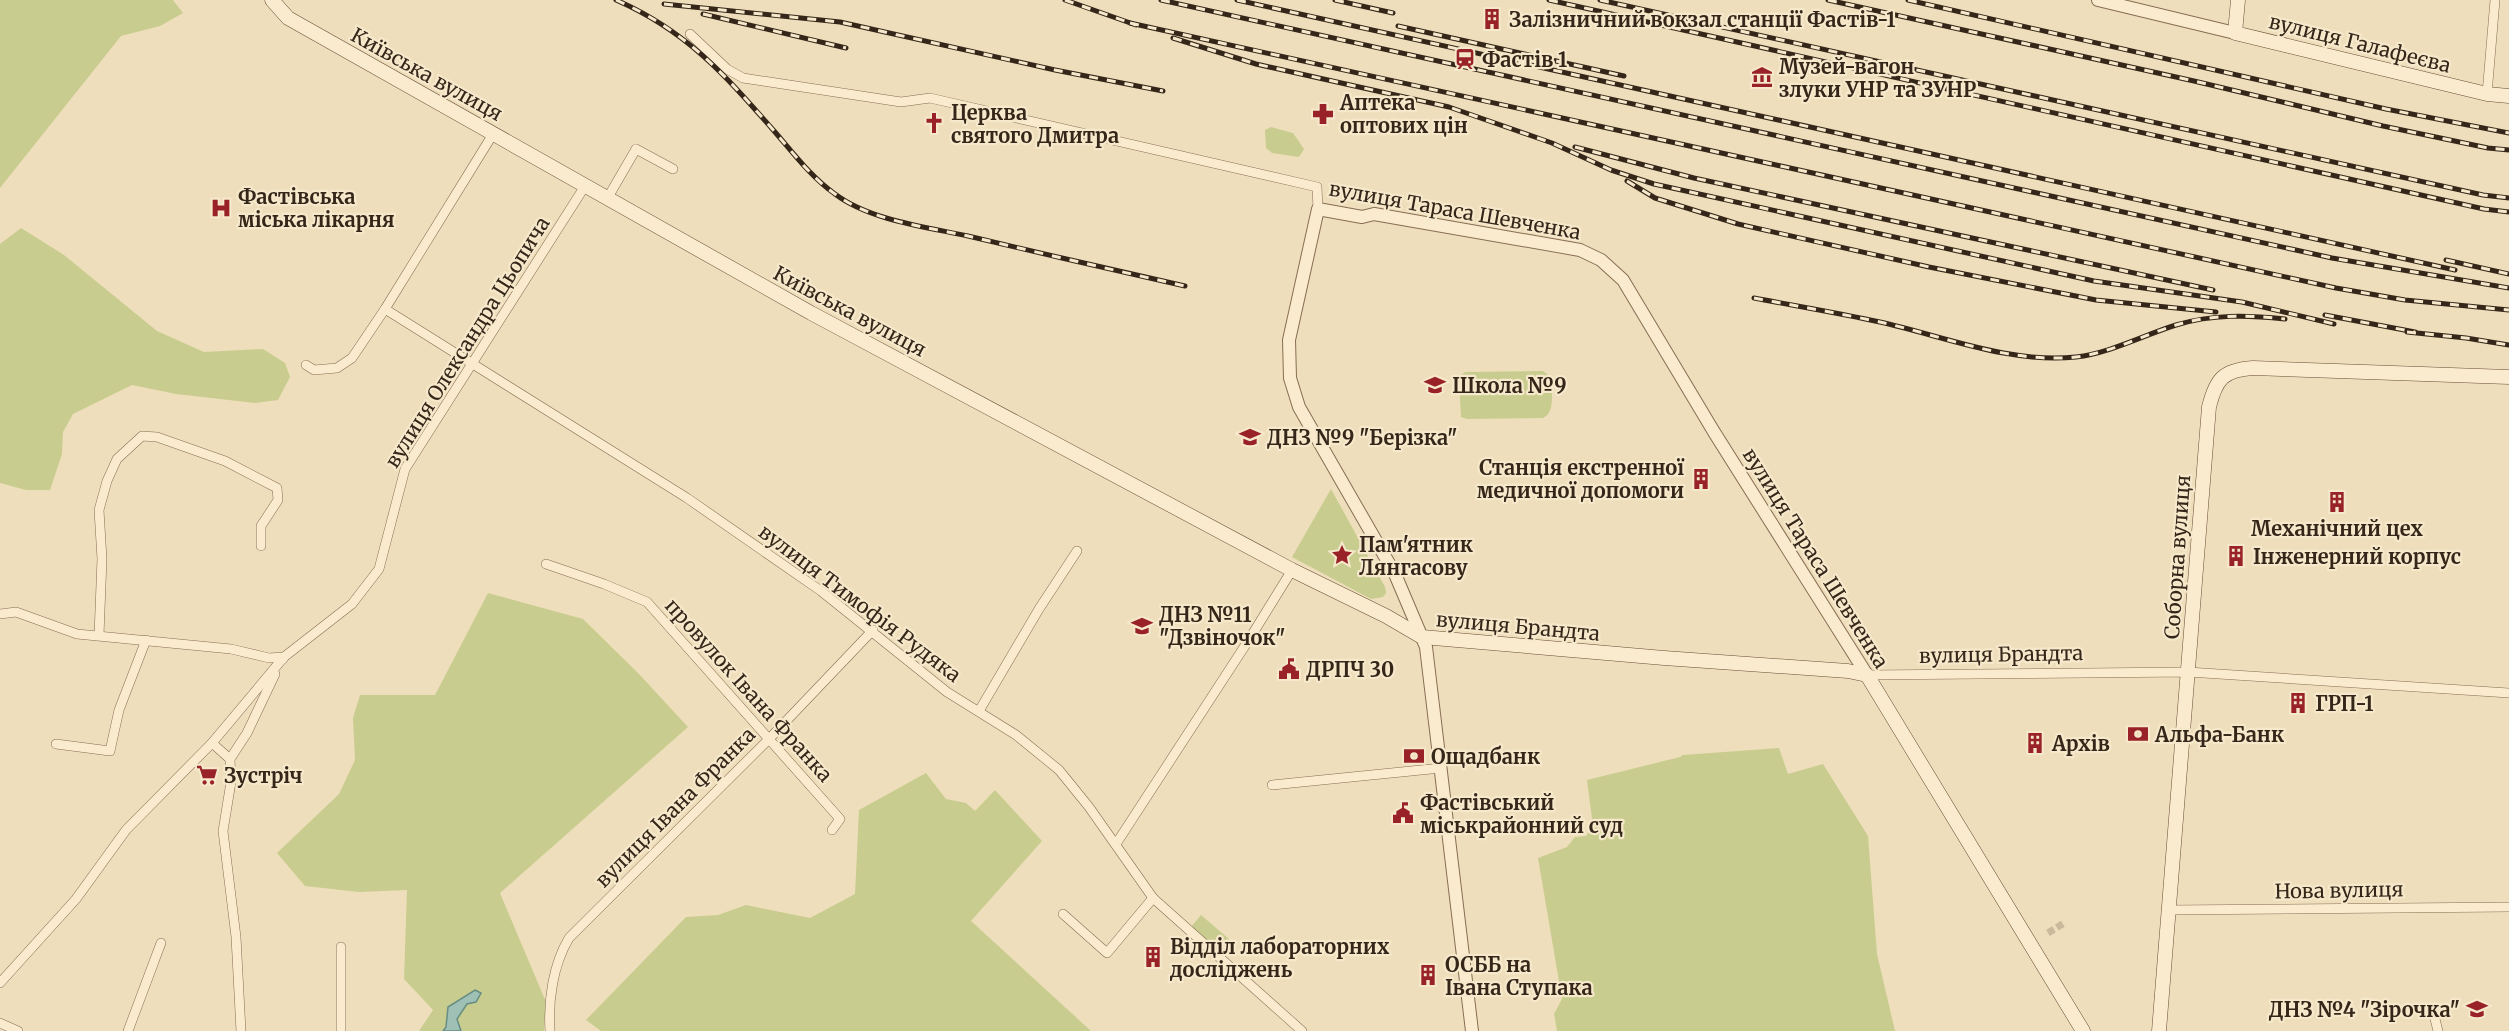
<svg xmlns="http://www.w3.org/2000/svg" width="2509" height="1031" font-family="Merriweather,serif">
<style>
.green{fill:#c8cd8f}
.water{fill:#9fc0b5;stroke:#678d82;stroke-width:1.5}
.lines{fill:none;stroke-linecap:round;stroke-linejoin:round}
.pedestrian-tunnel{stroke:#cab99b;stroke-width:7;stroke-dasharray:7 3.5;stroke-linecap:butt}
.minor-casing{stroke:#876d54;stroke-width:10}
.tertiary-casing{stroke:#876d54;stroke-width:14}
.secondary-casing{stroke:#684e38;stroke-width:15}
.minor{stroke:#faebce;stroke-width:9}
.tertiary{stroke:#faebce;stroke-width:12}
.secondary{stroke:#faebce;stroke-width:14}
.rail-casing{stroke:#35261a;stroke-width:5}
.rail{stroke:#f6e8ca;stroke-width:3;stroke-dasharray:9;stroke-linecap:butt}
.labels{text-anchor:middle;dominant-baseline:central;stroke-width:4.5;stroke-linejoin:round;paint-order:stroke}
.poi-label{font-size:20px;font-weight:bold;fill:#35261a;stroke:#f6e8ca;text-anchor:start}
.street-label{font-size:20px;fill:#35261a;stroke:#f6e8ca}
</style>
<rect width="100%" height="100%" fill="#efdebb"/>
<!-- green -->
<g class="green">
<polygon points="0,0 173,0 183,13 160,26 121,36 0,188"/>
<polygon points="1271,127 1293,133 1304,149 1299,157 1272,153 1266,148 1265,130"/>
<polygon points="21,228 64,255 157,331 204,352 263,349 285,363 290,377 278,400 255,403 176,394 132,385 73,414 63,432 62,454 50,490 26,490 0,483 0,244"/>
<path d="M1543 371 1551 377C1551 390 1556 413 1543 418L1467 419 1461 417 1459 380 1461 375 1465 372Z"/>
<polygon points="1331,489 1385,587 1386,593 1383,597 1371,599 1292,557"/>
<polygon points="488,593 583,619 639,674 688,727 500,893 546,1002 544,1031 419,1031 433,1010 404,979 407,890 359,892 305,886 277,853 339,794 355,760 353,718 360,695 435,695"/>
<polygon points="1779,748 1788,774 1823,764 1868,836 1877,954 1895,1031 1557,1031 1554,1014 1562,999 1538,858 1567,847 1575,837 1586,836 1593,826 1587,780 1680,757 1683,755"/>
<polygon points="926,773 946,799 966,803 975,811 995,790 1042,841 971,921 1091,1031 601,1031 586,1020 686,917 718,915 746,905 810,918 855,894 859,810"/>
<polygon points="1201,915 1229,939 1218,951 1191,927"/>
</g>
<!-- water -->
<polygon class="water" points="475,990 481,993 476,1002 467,1004 457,1019 461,1031 443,1031 446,1027 448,1007"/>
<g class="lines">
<!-- pedestrian-tunnel -->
<polyline class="pedestrian-tunnel" points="2048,933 2064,923"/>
<defs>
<g id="minor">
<polyline points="690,34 727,69 743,78 901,102 930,98 1317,187 1318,209"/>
<polyline points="2487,94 2495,0"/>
<polyline points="607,199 636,149 673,169"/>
<polyline points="385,309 687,498 821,591 947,692 1016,735 1059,770 1089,807 1153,898 1302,1031"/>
<polyline points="306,365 314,370 337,368 352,358 385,309 493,134"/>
<polyline points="546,564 604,584 647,602 840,819 832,830"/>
<polyline points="0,614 16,612 77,634 231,649 269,658 284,657 283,659"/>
<polyline points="99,635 102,559 99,510 107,481 117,459 142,436 157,437 225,461 277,488 278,500 261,526 261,546"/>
<polyline points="1867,675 2188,672 2509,693"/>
<polyline points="979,711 1039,609 1077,551"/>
<polyline points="212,743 230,759"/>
<polyline points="56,744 110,751 119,710 146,640"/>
<polyline points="1272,785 1441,768"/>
<polyline points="1116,844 1250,638 1292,570"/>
<polyline points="2169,910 2509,907"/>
<polyline points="1063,914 1107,953 1153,898"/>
<polyline points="0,983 76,899 126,830 212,743 284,657 352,604 379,569 405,469 585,186"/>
<polyline points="2435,1019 2438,1031"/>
<polyline points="0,1023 18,1031"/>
<polyline points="128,1031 161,943"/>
<polyline points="241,1031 236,937 223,831 231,782 230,759 247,733 275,674"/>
<polyline points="341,1031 341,947"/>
<path d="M550 1031C548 1000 553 965 569 938L769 739 873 630"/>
</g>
<g id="tertiary">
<polyline points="2098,0 2235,33"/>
<polyline points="1472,1031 1426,647 1395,574 1299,407 1290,378 1289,340 1318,209 1362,217 1374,214 1580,250 1601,260 1623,280 1714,432 1867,675"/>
</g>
<g id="secondary">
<polyline points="272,0 288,18 811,313 1292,570 1386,616 1422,637 1664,658 1848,671 1867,675 2083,1031"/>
<polyline points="2238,0 2235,33 2487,94 2509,96"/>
<path d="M2159 1031 2209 407C2216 379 2223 370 2253 368L2509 377"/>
</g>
</defs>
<!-- minor casing -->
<use href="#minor" class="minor-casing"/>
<!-- tertiary casing -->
<use href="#tertiary" class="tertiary-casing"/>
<!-- secondary casing -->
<use href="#secondary" class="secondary-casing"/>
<!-- minor -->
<use href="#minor" class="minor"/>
<!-- tertiary -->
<use href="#tertiary" class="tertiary"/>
<!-- secondary -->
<use href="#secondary" class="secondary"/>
<defs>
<g id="rail">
<path d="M616 0C687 31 725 75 775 132 793 153 812 178 835 194 869 220 926 227 968 236 1040 253 1113 270 1185 286"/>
<polyline points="1065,0 1136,25"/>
<polyline points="1161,0 2332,258 2509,288"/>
<polyline points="1237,0 2455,270"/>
<polyline points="1335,0 1393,13"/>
<polyline points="1549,0 2412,193 2484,209 2509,212"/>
<polyline points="1600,0 2483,195 2509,198"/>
<polyline points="1828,0 2194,81 2383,126 2488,148 2509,150"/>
<polyline points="1908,0 2386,109 2509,133"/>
<polyline points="664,4 840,22 1055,70 1163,91"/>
<polyline points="703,14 846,48"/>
<polyline points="1130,23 2336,288 2405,300 2509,310"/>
<polyline points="1398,26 1624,76"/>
<polyline points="1173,38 1256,64 1449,107 1552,143 1611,170 1654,184 2094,281 2242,302 2334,324"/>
<polyline points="1575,147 1694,178 2213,290"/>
<polyline points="1627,181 1655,198 1738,224 1929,267 2096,300 2216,312"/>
<polyline points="2446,260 2509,274"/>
<path d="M1754 298C1796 306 1838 313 1880 322 1943 336 2010 364 2076 357 2110 353 2144 335 2176 325 2213 314 2247 315 2285 319"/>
<polyline points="2325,315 2415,332"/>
<polyline points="2407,332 2466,338 2509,345"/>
</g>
</defs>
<!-- rail casing -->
<use href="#rail" class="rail-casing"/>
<!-- rail -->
<use href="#rail" class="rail"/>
</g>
<!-- icons -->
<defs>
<symbol id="building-bare" viewBox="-9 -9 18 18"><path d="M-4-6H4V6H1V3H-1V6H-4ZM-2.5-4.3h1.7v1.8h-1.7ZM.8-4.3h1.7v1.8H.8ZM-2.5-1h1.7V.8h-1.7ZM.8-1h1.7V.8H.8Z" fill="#982227" stroke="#f6e8ca" stroke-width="2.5" paint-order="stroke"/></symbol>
<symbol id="station-bare" viewBox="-9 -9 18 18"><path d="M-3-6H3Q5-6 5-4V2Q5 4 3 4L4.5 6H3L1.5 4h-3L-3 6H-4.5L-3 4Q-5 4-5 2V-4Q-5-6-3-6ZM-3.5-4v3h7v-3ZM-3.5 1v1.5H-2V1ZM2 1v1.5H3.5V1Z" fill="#982227" stroke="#f6e8ca" stroke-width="2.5" paint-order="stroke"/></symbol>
<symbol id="museum-bare" viewBox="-9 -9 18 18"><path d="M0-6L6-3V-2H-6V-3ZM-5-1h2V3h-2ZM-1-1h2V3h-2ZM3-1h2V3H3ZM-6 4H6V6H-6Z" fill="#982227" stroke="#f6e8ca" stroke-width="2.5" paint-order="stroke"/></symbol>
<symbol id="pharmacy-bare" viewBox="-9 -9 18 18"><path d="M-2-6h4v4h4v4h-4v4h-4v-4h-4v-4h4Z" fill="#982227" stroke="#f6e8ca" stroke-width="2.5" paint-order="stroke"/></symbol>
<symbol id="church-bare" viewBox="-9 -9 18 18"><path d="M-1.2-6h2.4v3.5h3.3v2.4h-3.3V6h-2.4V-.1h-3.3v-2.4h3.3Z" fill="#982227" stroke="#f6e8ca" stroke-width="2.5" paint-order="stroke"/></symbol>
<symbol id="hospital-bare" viewBox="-9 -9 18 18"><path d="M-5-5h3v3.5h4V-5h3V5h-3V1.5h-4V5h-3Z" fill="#982227" stroke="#f6e8ca" stroke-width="2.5" paint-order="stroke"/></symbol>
<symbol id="school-bare" viewBox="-9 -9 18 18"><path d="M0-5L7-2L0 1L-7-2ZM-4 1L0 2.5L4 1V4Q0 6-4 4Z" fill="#982227" stroke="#f6e8ca" stroke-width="2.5" paint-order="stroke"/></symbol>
<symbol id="sight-bare" viewBox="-9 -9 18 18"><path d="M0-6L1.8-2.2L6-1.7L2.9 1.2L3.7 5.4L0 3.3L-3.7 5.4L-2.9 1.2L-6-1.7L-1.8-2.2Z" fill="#982227" stroke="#f6e8ca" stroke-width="2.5" paint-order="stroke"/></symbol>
<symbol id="civic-bare" viewBox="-9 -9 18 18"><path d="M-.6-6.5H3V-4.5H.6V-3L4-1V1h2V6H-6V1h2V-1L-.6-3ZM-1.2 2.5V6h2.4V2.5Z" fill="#982227" stroke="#f6e8ca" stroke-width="2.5" paint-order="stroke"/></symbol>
<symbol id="bank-bare" viewBox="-9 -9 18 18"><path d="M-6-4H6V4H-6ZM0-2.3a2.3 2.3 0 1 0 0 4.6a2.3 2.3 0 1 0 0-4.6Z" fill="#982227" stroke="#f6e8ca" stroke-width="2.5" paint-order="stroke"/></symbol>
<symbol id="supermarket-bare" viewBox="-9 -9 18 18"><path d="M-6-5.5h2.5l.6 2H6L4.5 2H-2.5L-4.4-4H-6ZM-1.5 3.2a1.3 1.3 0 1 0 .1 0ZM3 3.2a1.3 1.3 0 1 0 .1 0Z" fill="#982227" stroke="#f6e8ca" stroke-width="2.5" paint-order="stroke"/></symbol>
</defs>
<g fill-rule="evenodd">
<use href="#building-bare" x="1477" y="4" width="30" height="30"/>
<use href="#station-bare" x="1450" y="44" width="30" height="30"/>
<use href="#museum-bare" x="1747" y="62" width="30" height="30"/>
<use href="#pharmacy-bare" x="1308" y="99" width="30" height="30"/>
<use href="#church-bare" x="919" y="108" width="30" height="30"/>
<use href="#hospital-bare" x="206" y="193" width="30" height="30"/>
<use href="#school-bare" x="1420" y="370" width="30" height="30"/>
<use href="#school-bare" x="1235" y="422" width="30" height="30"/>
<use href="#building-bare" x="1686" y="464" width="30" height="30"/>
<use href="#building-bare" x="2322" y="487" width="30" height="30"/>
<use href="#sight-bare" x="1327" y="540" width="30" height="30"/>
<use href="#building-bare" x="2221" y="541" width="30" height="30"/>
<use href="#school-bare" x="1127" y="611" width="30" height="30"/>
<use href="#civic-bare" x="1274" y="654" width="30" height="30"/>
<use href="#building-bare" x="2283" y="688" width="30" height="30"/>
<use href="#bank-bare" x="2123" y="719" width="30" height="30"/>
<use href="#building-bare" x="2020" y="728" width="30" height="30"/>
<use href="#bank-bare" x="1399" y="741" width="30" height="30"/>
<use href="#supermarket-bare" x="192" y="760" width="30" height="30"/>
<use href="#civic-bare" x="1388" y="798" width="30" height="30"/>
<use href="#building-bare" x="1138" y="942" width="30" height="30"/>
<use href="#building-bare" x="1413" y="960" width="30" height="30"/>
<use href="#school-bare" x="2462" y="994" width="30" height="30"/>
</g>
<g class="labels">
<!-- poi labels -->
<g class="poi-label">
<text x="1509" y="19">Залізничний вокзал станції Фастів-1</text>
<text x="1482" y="59">Фастів 1</text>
<text x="1779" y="66">Музей-вагон<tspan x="1779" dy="23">злуки УНР та ЗУНР</tspan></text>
<text x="1340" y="102">Аптека<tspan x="1340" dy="23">оптових цін</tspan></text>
<text x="951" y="112">Церква<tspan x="951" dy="23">святого Дмитра</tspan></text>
<text x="238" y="196">Фастівська<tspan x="238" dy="23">міська лікарня</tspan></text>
<text x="1452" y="385">Школа №9</text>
<text x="1267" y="437">ДНЗ №9 "Берізка"</text>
<text x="1684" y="467" text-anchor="end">Станція екстренної<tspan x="1684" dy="23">медичної допомоги</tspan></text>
<text x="2337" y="528" text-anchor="middle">Механічний цех</text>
<text x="1359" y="544">Пам'ятник<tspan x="1359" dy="23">Лянгасову</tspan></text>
<text x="2253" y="556">Інженерний корпус</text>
<text x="1159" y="614">ДНЗ №11<tspan x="1159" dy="23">"Дзвіночок"</tspan></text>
<text x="1306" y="669">ДРПЧ 30</text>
<text x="2315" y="703">ГРП-1</text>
<text x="2155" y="734">Альфа-Банк</text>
<text x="2052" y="743">Архів</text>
<text x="1431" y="756">Ощадбанк</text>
<text x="224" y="775">Зустріч</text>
<text x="1420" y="802">Фастівський<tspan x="1420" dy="23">міськрайонний суд</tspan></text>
<text x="1170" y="946">Відділ лабораторних<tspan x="1170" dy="23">досліджень</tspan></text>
<text x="1445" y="964">ОСББ на<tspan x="1445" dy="23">Івана Ступака</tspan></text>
<text x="2460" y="1009" text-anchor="end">ДНЗ №4 "Зірочка"</text>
</g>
<!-- street labels -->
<g class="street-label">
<text transform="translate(2360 43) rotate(14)">вулиця Галафеєва</text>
<text transform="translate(427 74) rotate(29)">Київська вулиця</text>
<text transform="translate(1455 210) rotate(10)">вулиця Тараса Шевченка</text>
<text transform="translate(850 311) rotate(28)">Київська вулиця</text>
<text transform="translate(467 342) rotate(-58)">вулиця Олександра Цьопича</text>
<text transform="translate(2177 557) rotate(-86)">Соборна вулиця</text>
<text transform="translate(1816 558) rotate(58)">вулиця Тараса Шевченка</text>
<text transform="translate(860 603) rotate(37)">вулиця Тимофія Рудяка</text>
<text transform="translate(1518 626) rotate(5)">вулиця Брандта</text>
<text transform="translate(2001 654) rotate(-1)">вулиця Брандта</text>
<text transform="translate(749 690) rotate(48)">провулок Івана Франка</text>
<text transform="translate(675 807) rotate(-45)">вулиця Івана Франка</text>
<text transform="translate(2339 890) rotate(-1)">Нова вулиця</text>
</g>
</g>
</svg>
